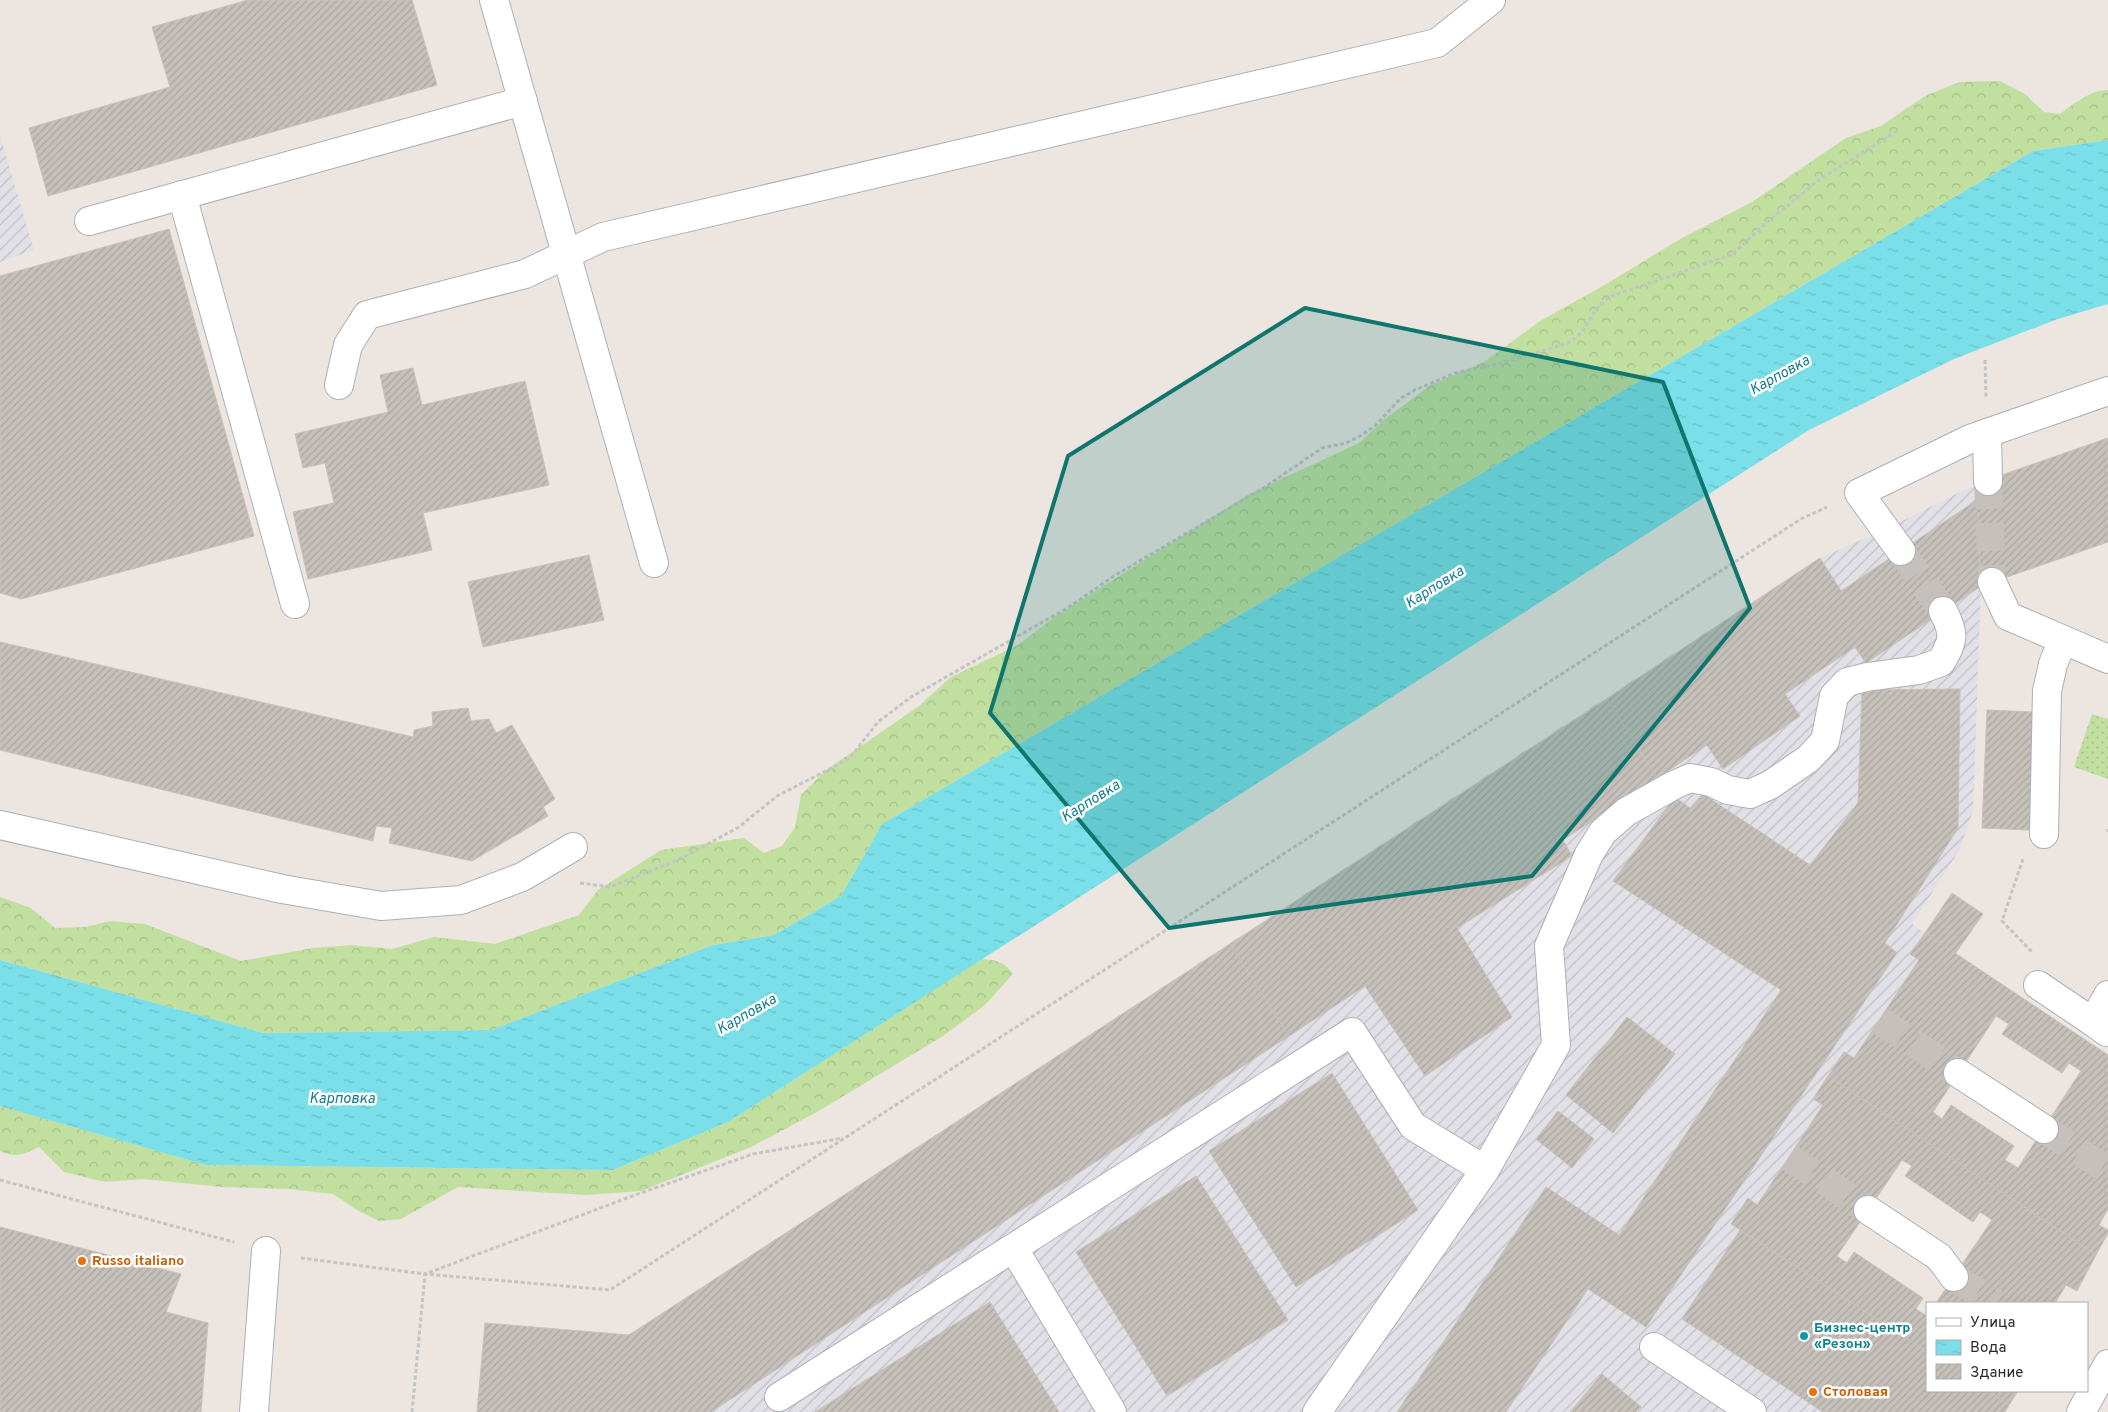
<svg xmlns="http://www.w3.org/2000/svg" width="2108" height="1412" font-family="Overpass,sans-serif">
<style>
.industrial{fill:url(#industrial-furrows)}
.forest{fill:url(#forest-crowns)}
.park{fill:url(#park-dots)}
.water{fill:url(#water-ripples)}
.building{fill:url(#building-hatch);stroke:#c8c0b9;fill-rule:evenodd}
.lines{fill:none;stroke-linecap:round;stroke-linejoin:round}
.minor-tunnel{stroke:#c6c0bc;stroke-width:28;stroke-dasharray:28 14;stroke-linecap:butt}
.minor-casing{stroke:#acb0b8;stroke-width:30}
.path{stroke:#c4c4c4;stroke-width:3;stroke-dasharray:4 2.5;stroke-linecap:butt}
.minor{stroke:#fff;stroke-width:28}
.marked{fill:#0f766e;fill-opacity:0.2;stroke:#0f766e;stroke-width:4;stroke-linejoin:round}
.food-dot{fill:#e8710a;stroke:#fff;stroke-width:2}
.culture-dot{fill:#0f9aa8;stroke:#fff;stroke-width:2}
.labels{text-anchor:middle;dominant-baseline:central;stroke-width:5;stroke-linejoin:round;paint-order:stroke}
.food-label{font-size:14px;font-weight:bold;fill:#c56008;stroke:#fff;text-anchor:start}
.culture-label{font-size:14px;font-weight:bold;fill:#0d838f;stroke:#fff;text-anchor:start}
.water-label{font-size:15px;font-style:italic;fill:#167c90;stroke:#fff}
</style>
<defs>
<pattern id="industrial-furrows" width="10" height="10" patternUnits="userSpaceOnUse" patternTransform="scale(1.25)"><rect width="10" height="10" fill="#e0e0e6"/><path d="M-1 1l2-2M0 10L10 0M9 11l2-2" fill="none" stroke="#c0c0c5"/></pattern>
<pattern id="forest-crowns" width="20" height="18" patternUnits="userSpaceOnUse" patternTransform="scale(1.25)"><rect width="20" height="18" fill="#c1e0a0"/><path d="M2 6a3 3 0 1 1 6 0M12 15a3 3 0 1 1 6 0" fill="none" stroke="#a6c08a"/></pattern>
<pattern id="park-dots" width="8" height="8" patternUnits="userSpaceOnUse" patternTransform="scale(1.25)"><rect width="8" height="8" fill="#c1e0a0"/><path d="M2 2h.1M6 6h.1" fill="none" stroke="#a6c08a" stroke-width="1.8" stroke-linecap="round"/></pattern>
<pattern id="water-ripples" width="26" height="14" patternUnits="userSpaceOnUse" patternTransform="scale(1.25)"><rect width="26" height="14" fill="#7adfe8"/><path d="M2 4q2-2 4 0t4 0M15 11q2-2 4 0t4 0" fill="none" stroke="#6ac0c7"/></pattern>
<pattern id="building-hatch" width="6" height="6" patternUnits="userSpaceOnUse" patternTransform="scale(1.25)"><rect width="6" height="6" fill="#c6c0bb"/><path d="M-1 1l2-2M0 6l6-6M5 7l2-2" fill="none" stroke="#aaa5a1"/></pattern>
</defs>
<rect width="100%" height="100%" fill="#ede5e0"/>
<!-- industrial -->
<g class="industrial">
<polygon points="0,136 34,250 0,262"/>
<polygon points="1976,484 1981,586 1973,811 1960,849 1912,924 1925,933 1911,954 1919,960 1854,1058 1844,1052 1813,1099 1823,1105 1757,1205 1748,1198 1731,1223 1927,1352 1927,1391 1987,1391 2009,1405 2005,1412 477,1412 485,1323 629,1335 1820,558 1886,529"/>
</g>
<!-- forest -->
<g class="forest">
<path d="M2000 81 2025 94 2044 112 2060 114C2072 105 2092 89 2108 90V140L2033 151 882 824 841 896 774 935 713 945 491 1030 263 1033 0 960V897L31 908 55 928 85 927 110 921 145 924 241 961 313 948 351 945 392 949 434 937 495 944 579 915 598 890 661 850 744 838 764 853 782 846 795 827 801 795 825 771 919 706 951 677 1018 645 1053 618 1249 494 1359 443 1385 419 1431 385 1484 362 1540 321 1603 286 1682 238 1752 202 1846 138 1881 126 1925 96 1959 82Z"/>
<path d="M982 959C997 960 1005 962 1013 974L985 1005 943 1036 817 1112 751 1147 641 1191 586 1195 458 1187 401 1219 379 1221 357 1210 333 1194 289 1189 222 1187 143 1179 105 1182 64 1172 39 1147C23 1155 16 1158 0 1151V1106L206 1165 613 1170 728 1122Z"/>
</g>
<!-- park -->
<polygon class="park" points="2092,714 2108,719 2108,779 2074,767"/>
<!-- water -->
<polygon class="water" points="2108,140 2108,304 2055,320 1954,359 1809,430 728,1122 613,1170 206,1165 0,1106 0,960 263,1033 491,1030 713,945 774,935 841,896 882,824 2033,151"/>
<!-- building -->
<g class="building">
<polygon points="248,0 412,0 437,85 48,196 29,128 170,87 152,27"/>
<polygon points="169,229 254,536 21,599 0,593 0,276"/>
<polygon points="413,368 422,405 525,381 549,485 423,513 432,550 308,579 293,512 334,503 325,463 303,468 295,434 388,412 380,375"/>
<polygon points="2108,438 2108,542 1981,586 1976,484"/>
<polygon points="1977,500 1981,586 1866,663 1855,647 1785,694 1800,716 1723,769 1707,745 1657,778 1607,699 1820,558 1841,591"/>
<polygon points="589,555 604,620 483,647 468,582"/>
<polygon points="0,642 413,737 414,730 433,726 432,712 468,708 471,721 489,719 496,733 512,725 555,799 543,807 548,816 472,861 389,843 392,828 376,826 373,841 0,750"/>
<polygon points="1960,689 1958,828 1885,943 1897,953 1646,1327 1588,1289 1506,1412 1397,1412 1546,1187 1619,1235 1781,990 1613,881 1675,797 1690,808 1703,794 1810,865 1858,803 1862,690"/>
<polygon points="1607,699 1657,778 1563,840 1572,856 1457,928 1512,1017 1425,1076 1365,986 1289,1036 1230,944"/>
<polygon points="1987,710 2034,712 2029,830 1982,828"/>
<polygon points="1952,893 1983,914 1955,954 1925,933"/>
<path d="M1925 933 2108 1055V1209L2099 1225 2108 1230V1233L2096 1255 1828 1076 1844 1052 1854 1058 1919 960 1910 954ZM1996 1016 2009 1024 2002 1034 2062 1073 2069 1063 2081 1071 2018 1168 2005 1160 2014 1146 1951 1105 1942 1119 1933 1112Z"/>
<polygon points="1230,944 1289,1036 711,1412 477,1412 485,1323 629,1335"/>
<polygon points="1627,1017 1675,1054 1613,1133 1566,1095"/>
<polygon points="1332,1073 1418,1210 1296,1287 1209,1151"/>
<polygon points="1828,1076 2096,1255 2077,1291 2066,1285 2055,1303 1936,1303 1992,1220 1980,1212 1973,1222 1905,1176 1912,1166 1902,1160 1837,1256 1847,1263 1854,1252 1923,1298 1916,1309 1927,1316 1927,1352 1731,1224 1748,1198 1757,1205 1789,1157 1823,1105 1813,1099"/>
<polygon points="1558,1111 1594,1139 1572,1168 1536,1139"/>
<polygon points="1196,1176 1288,1320 1167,1396 1076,1252"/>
<polygon points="0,1227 181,1274 166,1312 208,1323 201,1412 0,1412"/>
<polygon points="1740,1230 1927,1352 1927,1391 1987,1391 2009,1405 2005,1412 1823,1412 1682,1319"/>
<polygon points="990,1302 1059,1412 815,1412"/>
<polygon points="1602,1374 1641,1407 1636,1412 1570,1412"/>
<polygon points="1987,1391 2018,1391 2009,1405"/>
</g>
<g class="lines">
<!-- minor-tunnel -->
<g class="minor-tunnel">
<polyline points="1988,481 1992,582"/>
<polyline points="1901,551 1943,611"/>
<polyline points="1879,1020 1958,1073"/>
<polyline points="2044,1129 2108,1170"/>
<polyline points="1789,1157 1868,1210"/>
<polyline points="1954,1277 1995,1303"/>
</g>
<defs>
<g id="minor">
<polyline points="494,0 654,563"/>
<polyline points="182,195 295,604"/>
<polyline points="89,221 523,101"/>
<polyline points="339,385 348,345 367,315 525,274 603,237 1437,43 1491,0"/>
<polyline points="1987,433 1988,481"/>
<polyline points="1901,551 1859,493 1970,439 2108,391"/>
<polyline points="1992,582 2008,616 2108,659"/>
<polyline points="0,825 282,889 381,906 461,900 522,877 573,847"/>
<polyline points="2044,834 2047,691 2053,664 2063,640"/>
<polyline points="2038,985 2093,1022"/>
<polyline points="2107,1032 2093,1022 2108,995"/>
<polyline points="1958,1073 2044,1129"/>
<polyline points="1868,1210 1939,1257 1954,1277"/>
<polyline points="1014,1249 1112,1412"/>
<polyline points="1654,1347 1752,1412"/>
<polyline points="779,1397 1352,1032 1413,1126 1485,1170"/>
<polyline points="254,1412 266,1251"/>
<path d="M1317 1412 1485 1170 1556 1045 1549 946 1589 854 1603 832 1626 812 1674 785 1690 778 1711 782 1728 790 1750 794 1770 785 1808 759 1825 741 1834 696 1847 682 1867 677 1919 670 1941 662C1954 640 1955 634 1943 611"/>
<polyline points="2081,1412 2108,1364"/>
</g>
</defs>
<!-- minor casing -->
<use href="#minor" class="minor-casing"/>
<!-- path -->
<g class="path">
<polyline points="1985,360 1986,397"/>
<polyline points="2108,829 2108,832"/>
<polyline points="2023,859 2002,921 2032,952"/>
<path d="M580 883 610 887 678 860 739 827 777 796 849 759 878 722 911 697 1069 607 1114 576 1262 489 1322 448 1346 443 1360 436 1375 426 1401 398 1415 390 1455 373 1498 364 1568 343C1583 335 1587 322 1597 309 1600 304 1605 301 1609 297L1733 254 1766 223 1819 180 1899 130"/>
<polyline points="0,1180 234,1242"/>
<polyline points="301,1258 425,1274 610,1290 1801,519 1827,507"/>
<polyline points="412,1412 425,1274 635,1195 753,1154 843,1138"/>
</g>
<!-- minor -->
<use href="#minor" class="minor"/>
</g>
<!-- marked area -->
<path class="marked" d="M1305 308 1663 382 1750 608 1532 876 1169 928 990 713 1068 456Z"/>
<!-- markers -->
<g class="food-dot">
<circle cx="82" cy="1261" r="5"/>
<circle cx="1813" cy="1392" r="5"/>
</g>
<circle class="culture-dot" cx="1804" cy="1336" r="5"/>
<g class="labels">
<!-- food labels -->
<g class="food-label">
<text x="92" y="1261">Russo italiano</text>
<text x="1823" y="1392">Столовая</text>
</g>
<!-- culture labels -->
<g class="culture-label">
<text x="1814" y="1328">Бизнес-центр<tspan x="1814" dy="16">«Резон»</tspan></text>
</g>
<!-- water labels -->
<g class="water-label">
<text transform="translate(1780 376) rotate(-29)">Карповка</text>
<text transform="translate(1435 588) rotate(-32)">Карповка</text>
<text transform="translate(1091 802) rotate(-32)">Карповка</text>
<text transform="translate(747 1015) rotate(-30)">Карповка</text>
<text x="342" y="1099">Карповка</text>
</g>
</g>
<!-- legend -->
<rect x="1926" y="1302" width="162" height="90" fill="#ffffff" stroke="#ababab"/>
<rect x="1936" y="1318" width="25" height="8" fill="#ffffff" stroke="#ababab"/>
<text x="1970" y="1327" font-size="15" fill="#2c2c2c">Улица</text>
<rect x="1936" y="1340" width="25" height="15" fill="url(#water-ripples)" stroke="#ababab"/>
<text x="1970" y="1352" font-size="15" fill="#2c2c2c">Вода</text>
<rect x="1936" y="1364" width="25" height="15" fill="url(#building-hatch)" stroke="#ababab"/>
<text x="1970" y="1377" font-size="15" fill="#2c2c2c">Здание</text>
</svg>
